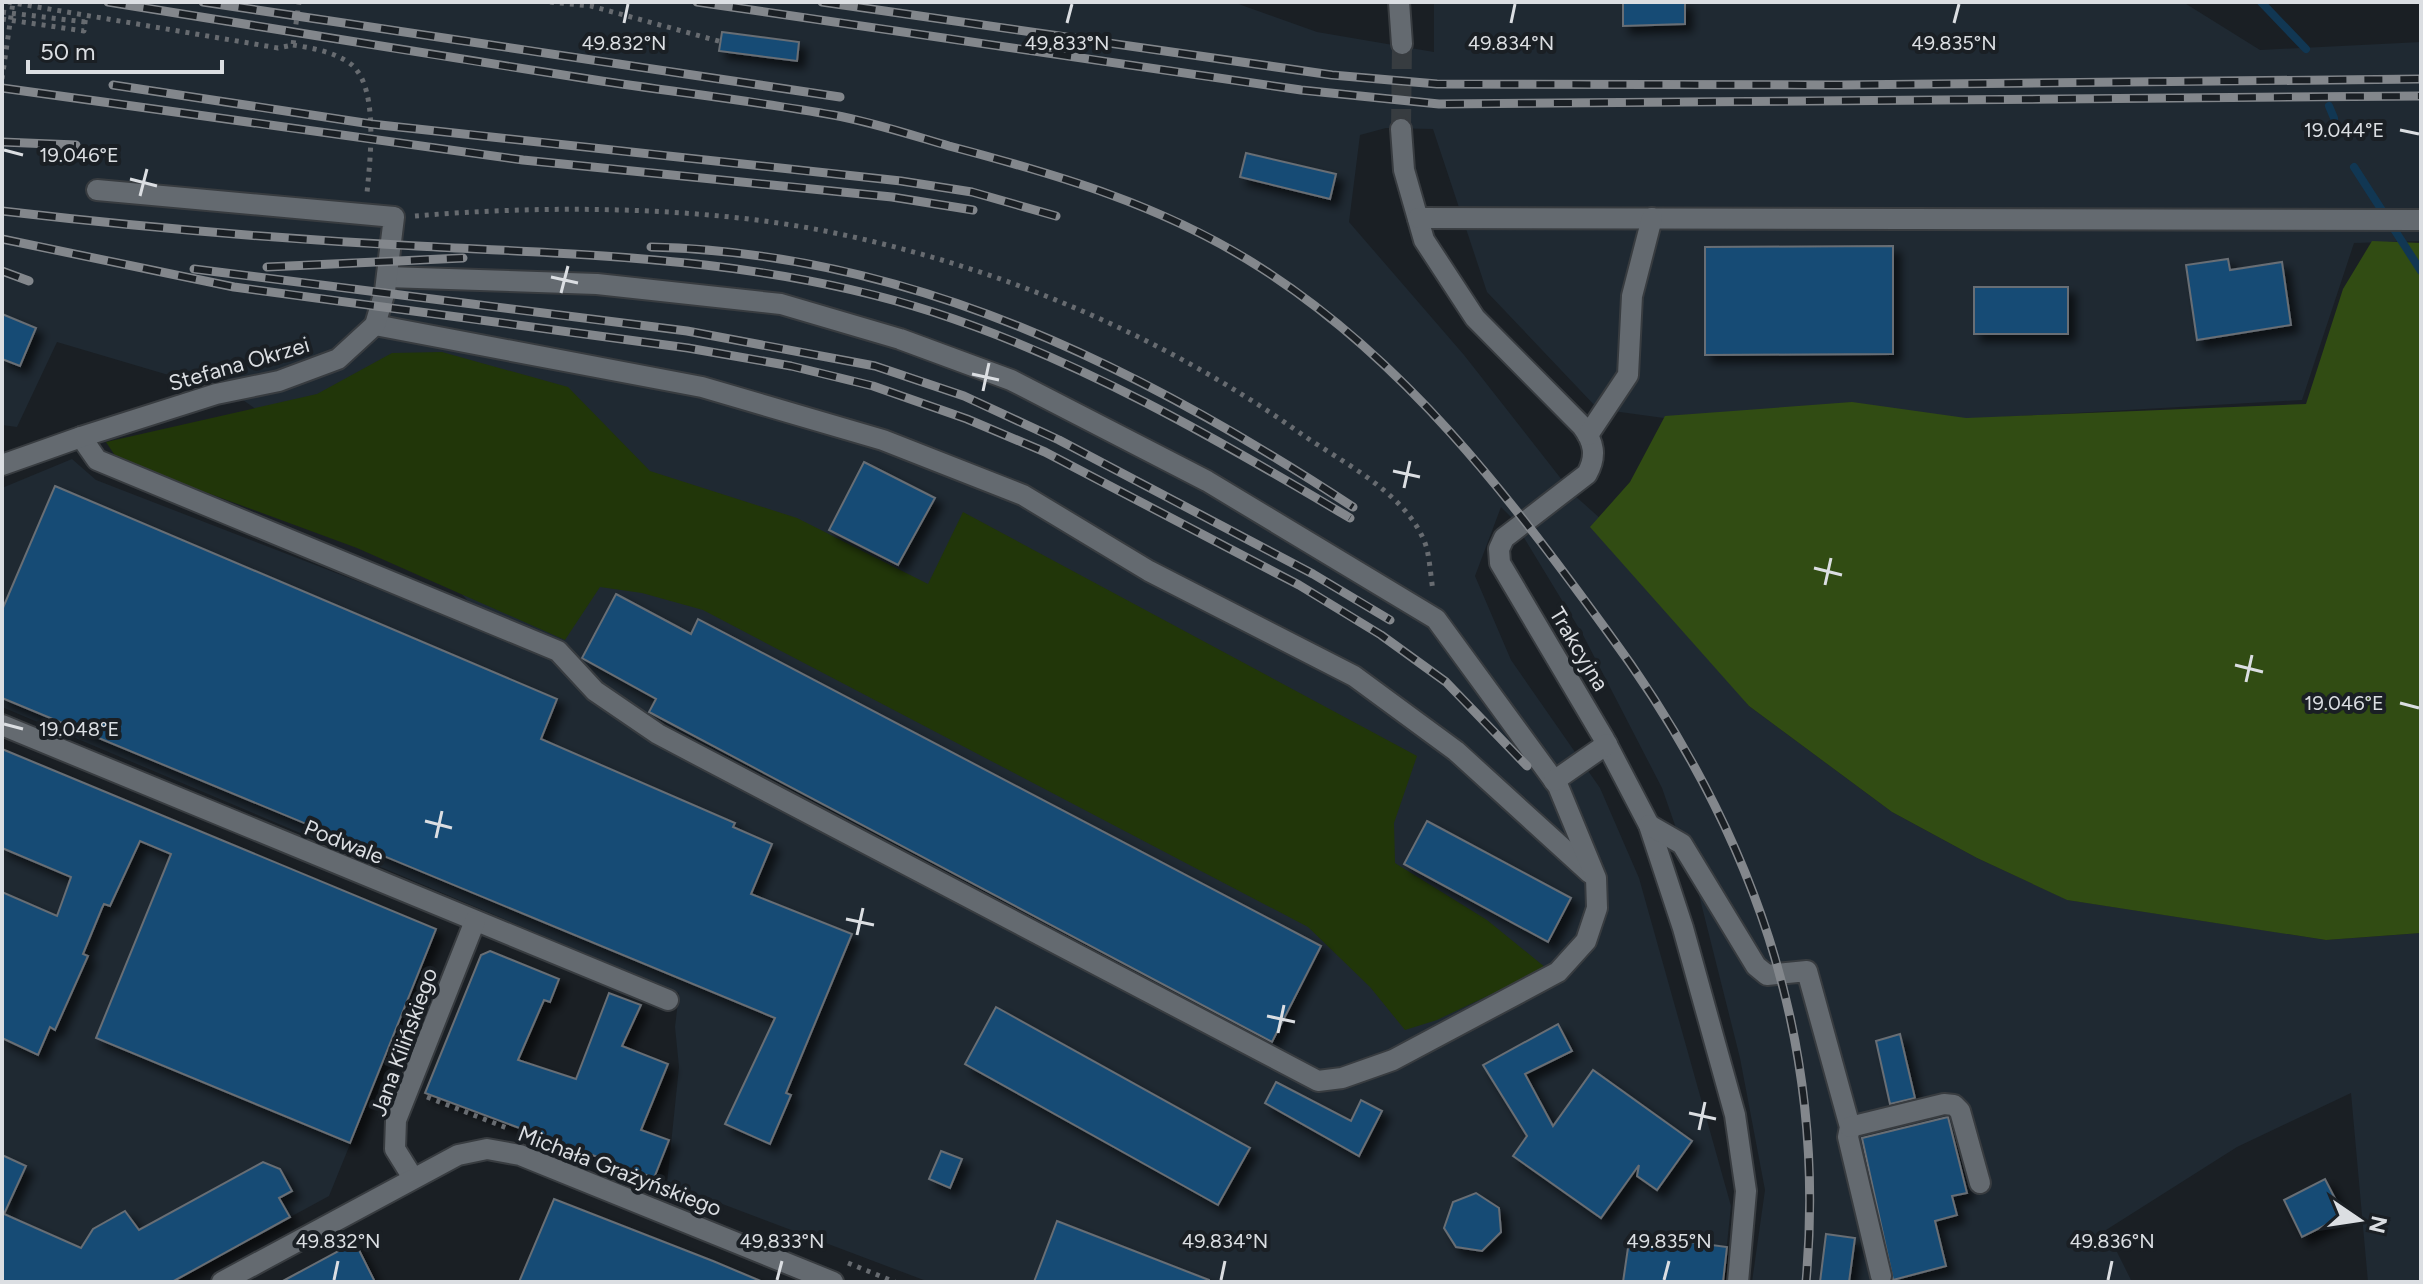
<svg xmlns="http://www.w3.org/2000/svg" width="2423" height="1284" font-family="Figtree,sans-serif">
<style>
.built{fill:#1f2932}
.green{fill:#213609}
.forest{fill:#314c13}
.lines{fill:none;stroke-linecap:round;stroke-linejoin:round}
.stream{stroke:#113753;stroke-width:8}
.building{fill:#174c75;stroke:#686e74;stroke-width:2;filter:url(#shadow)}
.minor-tunnel{stroke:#373c40;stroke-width:20;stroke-dasharray:20 10;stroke-linecap:butt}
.minor-casing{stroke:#383c40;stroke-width:24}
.path{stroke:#676b70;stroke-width:5;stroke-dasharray:4 6;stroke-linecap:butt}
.minor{stroke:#646a70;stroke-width:20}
.rail-casing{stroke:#83878c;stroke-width:9}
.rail{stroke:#1a1f24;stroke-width:6;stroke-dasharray:18;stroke-linecap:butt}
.path-bridge{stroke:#676b70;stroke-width:5;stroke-dasharray:4 6;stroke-linecap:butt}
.ticks{fill:none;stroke:#dbdee2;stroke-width:3}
.labels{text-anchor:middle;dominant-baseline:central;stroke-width:8;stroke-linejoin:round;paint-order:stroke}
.street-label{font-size:22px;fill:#dbdee2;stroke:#1a1f24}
.ticks-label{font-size:20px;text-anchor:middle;fill:#dbdee2;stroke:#1a1f24;stroke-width:8;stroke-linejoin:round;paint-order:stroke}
</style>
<defs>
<filter id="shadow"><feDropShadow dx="7" dy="7" stdDeviation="4" flood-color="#0009"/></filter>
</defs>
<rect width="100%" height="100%" fill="#1a1f24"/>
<!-- built -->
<g class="built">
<polygon points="2,2 1233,2 1317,32 1434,52 1434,2 2183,2 2260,50 2421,42 2421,241 2354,243 2302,400 1759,431 1598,409 1487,292 1433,129 1386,128 1360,135 1349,222 1464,355 1573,494 1612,529 1749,706 1892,812 1977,858 2068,900 2326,940 2421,933 2421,1282 2368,1282 2351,1093 2237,1147 2106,1230 2132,1282 1752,1282 1765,1190 1740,1058 1698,891 1662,788 1583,635 1512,518 1501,507 1475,576 1511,660 1600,788 1639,878 1731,1206 1723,1282 929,1282 667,1183 679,1067 675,1027 679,993 2,707 2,488 72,459 96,480 525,646 467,600 393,517 301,441 236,395 57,342 17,427 2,425"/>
<polygon points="2,748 437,930 329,1196 171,1282 2,1279"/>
</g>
<!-- green -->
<polygon class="green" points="442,352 568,387 650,471 797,518 928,584 963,512 1417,756 1394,823 1395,863 1487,920 1546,968 1437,1020 1405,1030 1370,987 1308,927 703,610 642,593 600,587 565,640 357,548 118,460 106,442 317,394 392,353"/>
<!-- forest -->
<polygon class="forest" points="2372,241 2421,243 2421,933 2326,940 2067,900 1977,858 1892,812 1749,706 1590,527 1630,482 1665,416 1852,402 1966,418 2306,404 2343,289"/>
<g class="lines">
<!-- stream -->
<g class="stream">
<polyline points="2261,2 2306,49"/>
<polyline points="2329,106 2334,118"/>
<polyline points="2354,167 2421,271"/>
</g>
</g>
<!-- building -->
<g class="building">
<polygon points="1623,2 1685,2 1685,24 1623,26"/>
<polygon points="722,32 799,42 797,61 719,51"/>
<polygon points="1246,153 1336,174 1330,199 1240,177"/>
<polygon points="1893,246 1893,354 1705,355 1705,247"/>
<polygon points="2228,259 2230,270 2282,262 2291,325 2197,340 2186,265"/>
<rect x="1974" y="287" width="94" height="47"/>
<polygon points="2,314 36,328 20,366 2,359"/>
<polygon points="864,462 935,498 898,565 829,530"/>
<polygon points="55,486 557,699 541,739 735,823 733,827 772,844 751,894 852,934 786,1093 791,1095 770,1144 725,1124 775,1018 2,698 2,610"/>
<polygon points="616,594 691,634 698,619 1321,946 1272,1042 649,712 656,699 582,658"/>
<polygon points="2,749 436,929 350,1143 96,1038 171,854 140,841 110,906 104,904 102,908 83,954 88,956 55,1030 50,1027 38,1055 2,1038 2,892 57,916 71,877 2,848"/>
<polygon points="1427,821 1571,898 1548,942 1404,864"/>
<polygon points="490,951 559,979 550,1002 544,1000 518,1060 576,1079 609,993 641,1005 622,1046 668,1064 641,1130 669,1140 654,1178 425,1093 481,955"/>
<polygon points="996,1007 1250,1148 1218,1205 965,1064"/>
<polygon points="1558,1024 1572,1051 1525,1074 1553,1126 1593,1070 1692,1141 1657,1190 1637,1176 1639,1165 1601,1218 1513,1156 1527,1136 1483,1065"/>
<polygon points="1900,1034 1915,1098 1890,1104 1876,1041"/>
<polygon points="1276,1082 1351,1121 1361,1100 1382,1111 1359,1156 1265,1103"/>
<polygon points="1948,1117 1967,1193 1952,1196 1957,1215 1935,1221 1946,1266 1893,1280 1862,1138"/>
<polygon points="941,1151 962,1159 950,1188 929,1179"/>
<polygon points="2,1155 26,1166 4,1214 81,1248 93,1229 125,1211 139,1230 263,1162 280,1169 292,1191 279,1198 290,1217 172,1282 2,1282"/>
<polygon points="2325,1179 2344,1216 2302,1237 2284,1200"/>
<polygon points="1476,1193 1499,1208 1501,1232 1482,1251 1456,1247 1444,1228 1453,1202"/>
<polygon points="554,1199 713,1261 763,1282 519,1282"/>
<polygon points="1057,1221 1209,1280 1209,1282 1034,1282"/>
<polygon points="1630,1234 1727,1247 1723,1282 1623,1282"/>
<polygon points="1826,1234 1855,1238 1849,1282 1820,1282"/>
<polygon points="355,1242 375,1282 281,1282"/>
</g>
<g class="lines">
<!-- minor-tunnel -->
<polyline class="minor-tunnel" points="1401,129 1402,44"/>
<defs>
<g id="minor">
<polyline points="1399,2 1402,44"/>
<path d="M1401 129 1404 170 1424 240 1475 318 1582 426C1594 442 1597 456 1587 474L1504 538 1499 549 1500 563 1603 737 1649 825 1683 928 1735 1115 1746 1191 1738 1282"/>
<polyline points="1418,218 2421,220"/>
<polyline points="375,325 702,387 883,440 1023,495 1149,571 1354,676 1456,751 1590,873"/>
<polyline points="1588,435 1628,375 1632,296 1652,218"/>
<polyline points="81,437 97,460 558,651 595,691 658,734 1318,1081 1342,1078 1393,1060 1558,972 1586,941 1597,908 1596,878 1558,786 1436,619 1207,481 1011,380 900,339 781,304 597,284 387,277"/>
<polyline points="2,465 81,437 216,394 279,381 338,359 375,325 385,291 394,217 97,190"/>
<polyline points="2,725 668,1000"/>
<polyline points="1554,781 1607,744"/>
<polyline points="1649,825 1682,844 1756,966 1767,975 1807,971 1850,1127 1848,1137 1881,1276"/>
<polyline points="1850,1127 1944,1104 1954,1105 1960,1111 1980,1183"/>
<polyline points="413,1178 395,1149 396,1120 475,921"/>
<polyline points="222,1282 458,1155 487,1149 520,1155 833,1282"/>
</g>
</defs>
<!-- minor casing -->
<use href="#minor" class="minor-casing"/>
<!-- path -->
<g class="path">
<polyline points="8,2 278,48 293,45 299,2"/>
<polyline points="550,2 591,6 722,42"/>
<polyline points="2,12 85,22"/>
<polyline points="2,19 84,31 86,14"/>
<path d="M293 45C312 48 336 52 352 65 379 89 370 160 367 193"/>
<path d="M415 216C543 205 699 206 825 231 995 265 1159 333 1300 433 1344 464 1411 495 1427 549 1430 563 1431 578 1433 591"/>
<polyline points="427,1097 507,1128"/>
<polyline points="848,1263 895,1282"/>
</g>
<!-- minor -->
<use href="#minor" class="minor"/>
<defs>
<g id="rail">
<path d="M108 2C270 28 433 55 595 80 674 92 754 101 833 115 872 122 911 135 949 146 1059 175 1165 206 1261 268 1406 361 1507 494 1607 631 1751 826 1828 1037 1806 1282"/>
<polyline points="203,2 840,97"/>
<polyline points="697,2 1301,90 1439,104 2421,96"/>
<polyline points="822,2 1332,75 1437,84 1840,85 2421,79"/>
<polyline points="113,85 371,124 901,181 972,192 1056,216"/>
<polyline points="2,88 523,160 892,197 973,210"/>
<polyline points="2,142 76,145"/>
<path d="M2 211C140 227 278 239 417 246 591 255 766 258 933 312 1081 360 1217 439 1350 518"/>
<polyline points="2,239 234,287 688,348 791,366 873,386 967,419 1045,452 1299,585 1381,635 1446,682 1527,766"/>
<path d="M651 247C911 253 1140 367 1353 507"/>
<polyline points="267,267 463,258"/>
<polyline points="194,269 687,331 875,366 964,396 1059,440 1313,574 1390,620"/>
<polyline points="2,271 29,281"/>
</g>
</defs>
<!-- rail casing -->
<use href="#rail" class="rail-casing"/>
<!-- rail -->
<use href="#rail" class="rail"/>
<!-- path-bridge -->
<polyline class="path-bridge" points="2,79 13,2"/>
</g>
<!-- ticks -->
<path class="ticks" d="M624 23 628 4M1067 23 1072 4M1511 23 1515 4M1954 23 1959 4M2400 130 2419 134M4 150 23 155M130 179 157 186M140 196 147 169M551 277 578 283M561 293 568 266M972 374 999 380M983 391 989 363M1393 471 1420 477M1404 488 1410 461M1814 568 1842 575M1825 585 1831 558M2235 665 2263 672M2246 682 2252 655M2400 703 2419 708M4 724 23 729M425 821 452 828M436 838 442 811M846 919 874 925M857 935 863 908M1267 1016 1295 1022M1278 1033 1284 1005M1689 1113 1716 1119M1699 1130 1705 1102M334 1280 338 1261M777 1280 782 1261M1221 1280 1225 1261M1664 1280 1669 1261M2108 1280 2112 1261"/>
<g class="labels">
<!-- street labels -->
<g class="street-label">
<text transform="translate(239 364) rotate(-16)">Stefana Okrzei</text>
<text transform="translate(1579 649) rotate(59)">Trakcyjna</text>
<text transform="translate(344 842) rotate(22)">Podwale</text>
<text transform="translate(404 1042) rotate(-70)">Jana Kilińskiego</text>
<text transform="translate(620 1171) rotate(21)">Michała Grażyńskiego</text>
</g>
</g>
<g class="ticks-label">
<text x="624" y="50">49.832°N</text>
<text x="1067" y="50">49.833°N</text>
<text x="1511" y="50">49.834°N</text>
<text x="1954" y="50">49.835°N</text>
<text x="2344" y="137">19.044°E</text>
<text x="79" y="162">19.046°E</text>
<text x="2344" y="710">19.046°E</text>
<text x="79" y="736">19.048°E</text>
<text x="338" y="1248">49.832°N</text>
<text x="782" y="1248">49.833°N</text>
<text x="1225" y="1248">49.834°N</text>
<text x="1669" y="1248">49.835°N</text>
<text x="2112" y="1248">49.836°N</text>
</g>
<!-- border -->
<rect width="2423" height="1284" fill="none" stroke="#dbdee2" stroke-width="8"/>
<!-- north arrow -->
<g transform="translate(2359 1220) rotate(103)" stroke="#1a1f24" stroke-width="6" paint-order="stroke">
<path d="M0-6L14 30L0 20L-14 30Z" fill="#dbdee2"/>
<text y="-12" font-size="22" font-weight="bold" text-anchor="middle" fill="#dbdee2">N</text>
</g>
<!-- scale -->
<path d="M28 60v12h194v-12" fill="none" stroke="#dbdee2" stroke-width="4"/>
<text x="40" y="60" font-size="24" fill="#dbdee2" stroke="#1a1f24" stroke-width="6" paint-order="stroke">50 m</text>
</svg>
